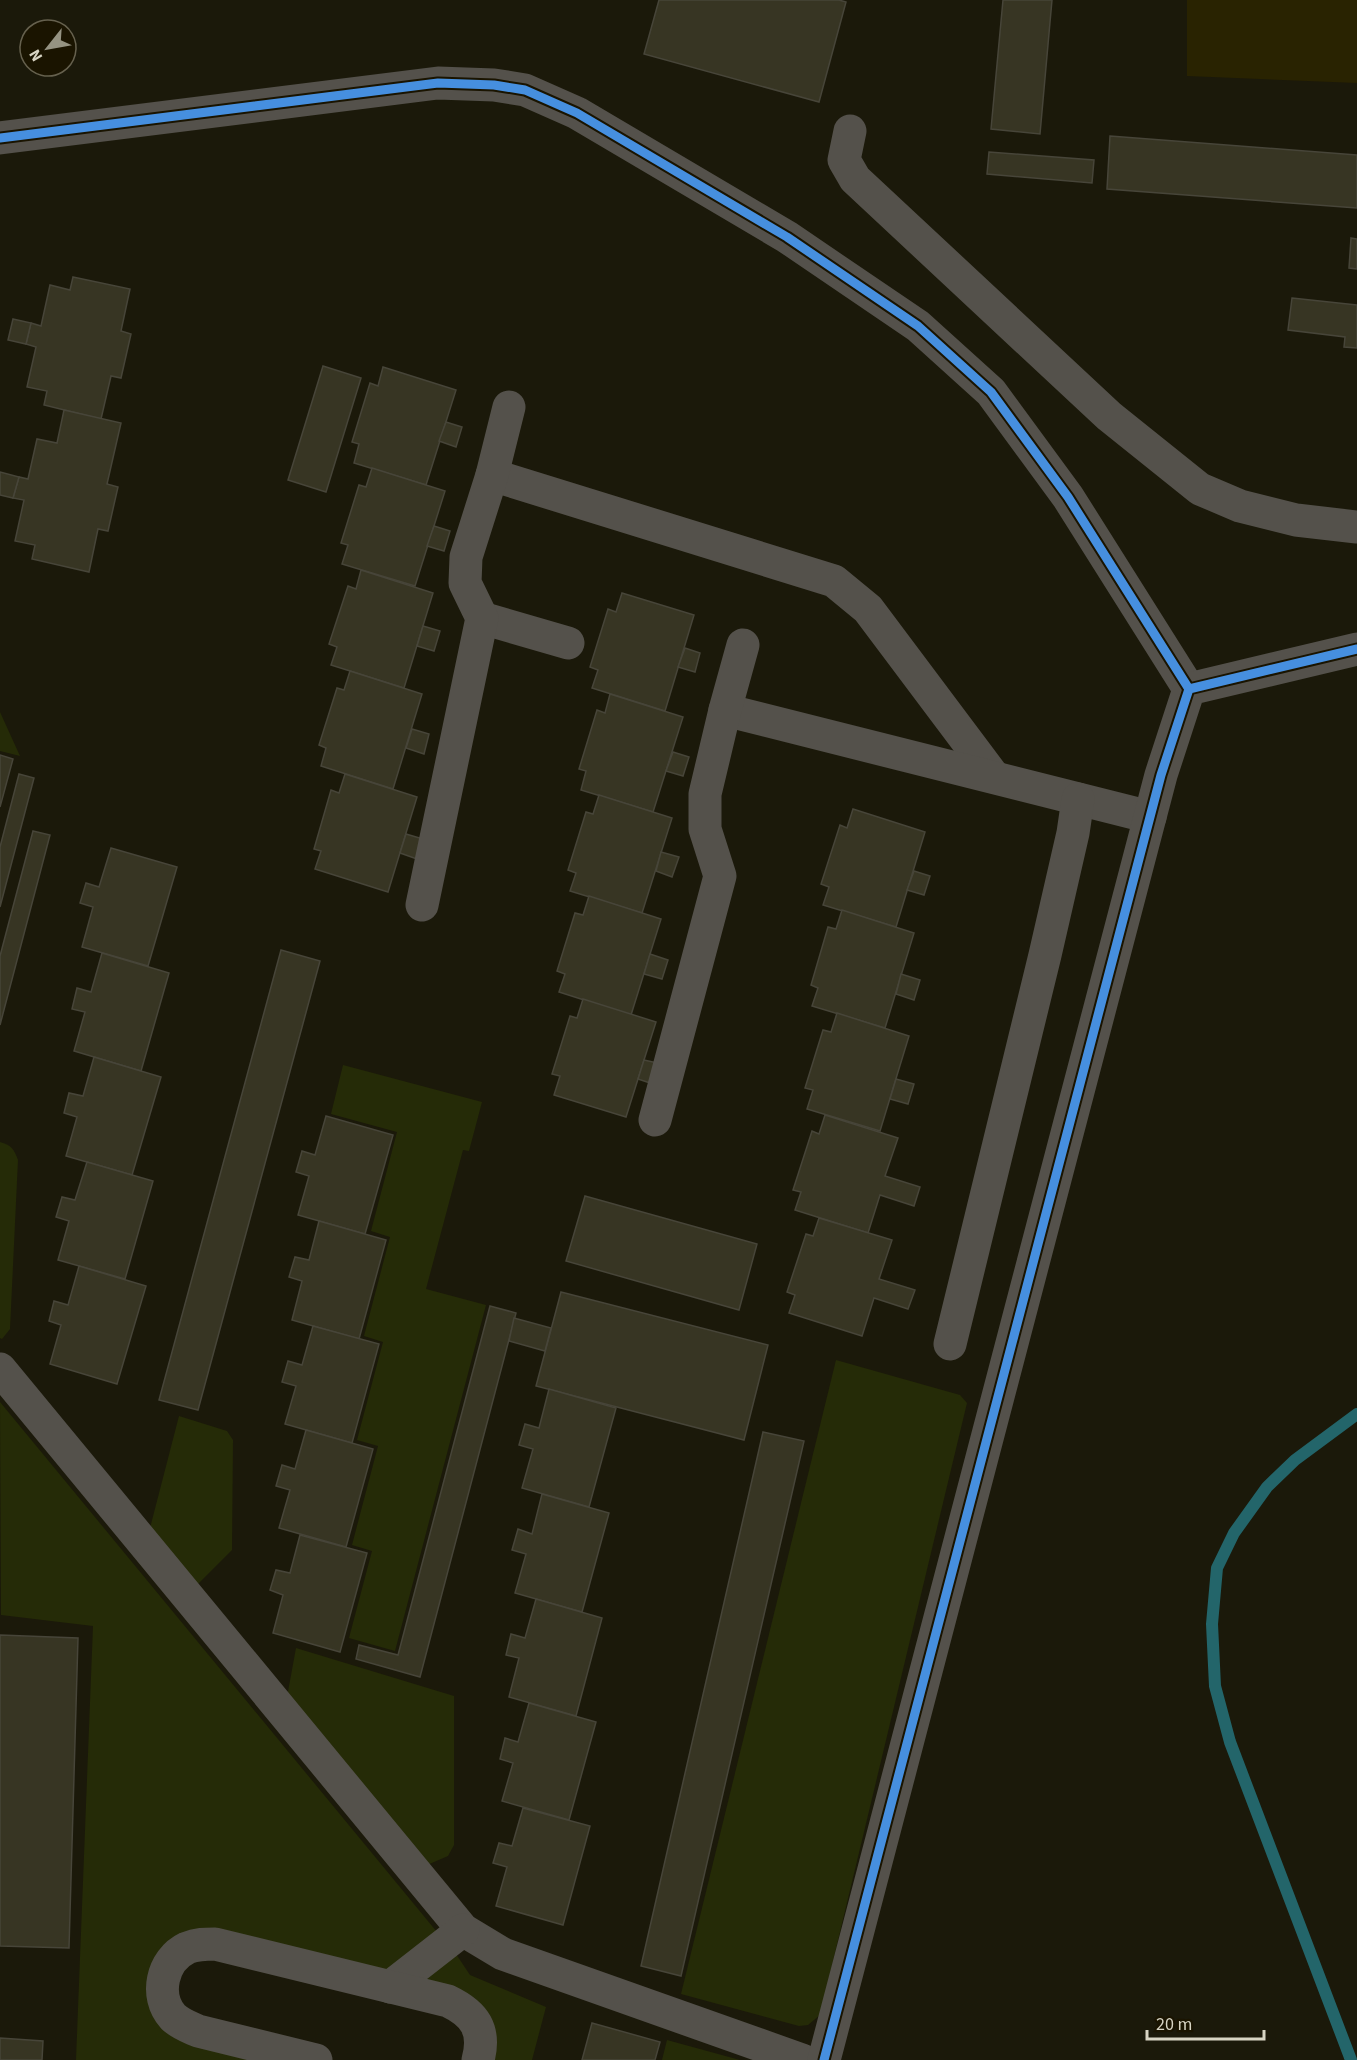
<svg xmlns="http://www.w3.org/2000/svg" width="1357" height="2060" font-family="'Source Sans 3',sans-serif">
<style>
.built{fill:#292301}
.green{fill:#252b07}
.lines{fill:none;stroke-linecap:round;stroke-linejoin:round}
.stream{stroke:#23656a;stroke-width:12}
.building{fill:#373523;stroke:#474539;stroke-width:1.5}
.minor{stroke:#54514b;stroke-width:33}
.cycleway-casing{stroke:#1a1400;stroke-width:13}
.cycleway{stroke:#468fdf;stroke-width:9}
</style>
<rect width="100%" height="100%" fill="#1b190a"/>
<!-- built -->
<polygon class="built" points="1187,0 1357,0 1357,83 1187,76"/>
<!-- green -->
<g class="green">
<polygon points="0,712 20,756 0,751"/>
<polygon points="343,1065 482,1102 469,1151 463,1150 426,1289 486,1305 395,1651 349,1638 372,1551 352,1545 378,1446 357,1440 383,1342 364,1336 390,1237 371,1231 397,1132 331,1114"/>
<path d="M0 1142C11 1145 14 1149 18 1160L10 1329 2 1339 0 1338Z"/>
<polygon points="836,1360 960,1395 967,1403 820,2015 808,2025 799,2026 681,1994"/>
<polygon points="0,1402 437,1932 387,1972 224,1932 149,1992 249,2060 76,2060 93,1626 1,1615"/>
<polygon points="179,1416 227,1431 233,1440 232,1550 195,1587 150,1528"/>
<polygon points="296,1648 454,1696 454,1845 448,1856 427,1865 287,1697"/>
<polygon points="456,1954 470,1975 546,2007 532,2060 491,2060 422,1981"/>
<polygon points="667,2040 740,2060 662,2060"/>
</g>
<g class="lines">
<!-- stream -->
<polyline class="stream" points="1351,2060 1230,1742 1215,1686 1212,1624 1217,1568 1234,1533 1267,1487 1295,1460 1357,1414"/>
</g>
<!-- building -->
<g class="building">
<polygon points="659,0 839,0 846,2 819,102 644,54"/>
<polygon points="1003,0 1052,0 1040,134 991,129"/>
<polygon points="1110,136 1357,155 1357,208 1107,189"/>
<polygon points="989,152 1094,160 1092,183 987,174"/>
<polygon points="1351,238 1357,239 1357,269 1349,268"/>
<polygon points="73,277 130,289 121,331 131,334 121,378 111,376 101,419 44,405 47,391 27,387 36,347 26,344 31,323 41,326 50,285 70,290"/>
<polygon points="1292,298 1357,305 1357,348 1344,347 1345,337 1288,330"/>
<polygon points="13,319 31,323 26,344 8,340"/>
<polygon points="323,366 361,378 326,492 288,480"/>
<polygon points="383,367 456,390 426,485 354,463 359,444 352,442 370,383 378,386"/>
<polygon points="64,410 121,423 107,484 118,487 108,531 98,529 89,572 32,559 35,545 15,541 24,500 13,498 19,477 28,479 37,439 57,443"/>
<polygon points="446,422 462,427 456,447 439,441"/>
<polygon points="372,468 445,491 415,586 342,564 348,545 341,543 359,485 366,487"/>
<polygon points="0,472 19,477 13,498 0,495"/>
<polygon points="434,526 450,531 444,551 427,546"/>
<polygon points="361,570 433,593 404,688 331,665 337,647 329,644 348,586 356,589"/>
<polygon points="622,593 694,615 665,711 592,688 598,670 590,667 608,609 616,612"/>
<polygon points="423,626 440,631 434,651 417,646"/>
<polygon points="685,648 700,653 695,672 678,667"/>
<polygon points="350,671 422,694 393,789 321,766 326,748 319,745 337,688 344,690"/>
<polygon points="610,694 683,717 653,812 581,790 586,771 579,769 597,710 605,713"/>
<polygon points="412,729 429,734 424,754 406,748"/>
<polygon points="673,752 689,757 683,776 666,771"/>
<polygon points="0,755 13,759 0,807"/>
<polygon points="19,774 34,778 0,907 0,847"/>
<polygon points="345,774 417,797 388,892 315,869 321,851 314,849 331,790 339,793"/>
<polygon points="599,795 672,818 642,913 570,891 576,873 568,870 586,812 593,814"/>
<polygon points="853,809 925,832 896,927 823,905 829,887 821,884 840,825 847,828"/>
<polygon points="33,831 50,835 0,1025 0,956"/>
<polygon points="406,834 423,839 417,859 400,853"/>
<polygon points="111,848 177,867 148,966 82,947 93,907 80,903 86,883 99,887"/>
<polygon points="661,852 679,857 672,877 656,871"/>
<polygon points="914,871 930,876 924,895 907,890"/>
<polygon points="589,896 661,919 631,1015 559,992 565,974 557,971 575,913 583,915"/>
<polygon points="842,910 914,933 885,1028 812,1006 818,988 811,985 828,927 836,929"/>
<polygon points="281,950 320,961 198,1410 159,1400"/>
<polygon points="102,953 169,973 141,1071 74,1051 85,1012 72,1009 77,988 91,992"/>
<polygon points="650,954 668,960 662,979 644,974"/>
<polygon points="901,974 920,980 914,1000 896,994"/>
<polygon points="583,999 656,1022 626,1117 554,1095 560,1076 552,1074 570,1016 577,1018"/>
<polygon points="837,1013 909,1036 880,1131 807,1109 813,1090 805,1088 823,1030 831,1032"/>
<polygon points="94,1057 161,1077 132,1175 66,1156 77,1117 64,1113 69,1093 83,1096"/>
<polygon points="644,1060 662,1064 656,1085 638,1079"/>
<polygon points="896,1079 914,1084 908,1104 890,1099"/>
<polygon points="825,1115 898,1138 885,1176 920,1187 914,1206 880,1195 868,1233 795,1210 801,1192 793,1190 812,1131 819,1134"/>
<polygon points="326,1116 393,1135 365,1234 298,1215 309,1176 296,1172 302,1151 315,1155"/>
<polygon points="87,1162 153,1181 125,1279 58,1260 69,1221 56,1217 62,1197 75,1200"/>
<polygon points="585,1196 757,1244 739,1310 566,1261"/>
<polygon points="819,1218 892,1240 879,1279 915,1290 908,1309 874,1298 862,1336 789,1313 795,1295 787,1292 806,1234 813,1236"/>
<polygon points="319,1221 386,1240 359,1339 292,1320 302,1281 289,1277 295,1257 309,1260"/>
<polygon points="79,1266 146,1286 117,1384 50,1364 61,1325 49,1321 54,1301 68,1305"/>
<polygon points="561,1292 768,1345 744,1440 536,1386"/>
<polygon points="490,1306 516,1313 420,1677 356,1659 359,1645 398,1655"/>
<polygon points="514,1318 551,1328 545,1351 509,1341"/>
<polygon points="313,1326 379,1344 352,1443 285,1424 296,1386 282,1382 288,1361 302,1365"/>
<polygon points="549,1389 616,1408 589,1507 522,1488 533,1449 519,1445 525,1424 539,1428"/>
<polygon points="306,1430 373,1449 346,1547 279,1528 290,1490 276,1486 282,1465 295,1469"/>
<polygon points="763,1432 804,1441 681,1976 641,1966"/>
<polygon points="542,1494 609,1513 582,1612 515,1593 526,1554 512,1550 518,1529 532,1534"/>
<polygon points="300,1535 367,1553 340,1652 273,1633 283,1595 270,1590 276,1570 290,1573"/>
<polygon points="536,1599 602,1618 576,1716 509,1697 519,1658 506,1655 511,1634 525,1638"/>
<polygon points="0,1635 78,1638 69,1948 0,1946"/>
<polygon points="529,1703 596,1722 569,1820 502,1801 513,1763 500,1759 505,1738 518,1742"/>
<polygon points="523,1808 590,1826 563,1925 496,1906 507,1867 493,1863 499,1843 512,1846"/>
<polygon points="592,2023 660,2042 655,2060 582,2060"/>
<polygon points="0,2038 43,2041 42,2060 0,2060"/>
</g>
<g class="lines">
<!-- minor -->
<g class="minor">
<polyline points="850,131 844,160 855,179 1109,416 1200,489 1240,506 1296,520 1357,527"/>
<polyline points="0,138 438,83 494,85 525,90 577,113 787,237 918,326 991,392 1068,497 1189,689"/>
<polyline points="492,475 834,581 868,609 994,777"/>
<polyline points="482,618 568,643"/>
<polyline points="725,710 1150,817"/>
<polyline points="422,905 482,618 465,583 466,557 492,475 509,407"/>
<polyline points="655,1120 720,876 705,829 705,794 725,710 743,645"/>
<polyline points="950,1344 1045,955 1073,833 1078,799"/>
<polyline points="0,1369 463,1930 503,1954 802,2060"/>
<polyline points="390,1987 463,1930"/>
<path d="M316 2060 198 2031C189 2027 180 2024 173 2017 154 1996 162 1960 187 1948 197 1944 205 1944 215 1944L448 2001C475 2014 486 2030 478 2060"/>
<polyline points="824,2060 1161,775 1189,689 1357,649"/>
</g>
<defs>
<g id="cycleway">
<polyline points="0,138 438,83 494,85 525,90 577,113 787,237 918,326 991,392 1068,497 1189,689"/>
<polyline points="824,2060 1161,775 1189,689 1357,649"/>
</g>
</defs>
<!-- cycleway casing -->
<use href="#cycleway" class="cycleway-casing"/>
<!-- cycleway -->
<use href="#cycleway" class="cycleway"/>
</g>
<!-- north arrow -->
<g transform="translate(48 48) rotate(239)"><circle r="28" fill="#1a1400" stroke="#66614e" stroke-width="1.5"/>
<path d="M0-4.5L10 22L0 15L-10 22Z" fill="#959382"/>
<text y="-9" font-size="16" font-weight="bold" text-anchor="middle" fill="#d7d4c3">N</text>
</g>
<!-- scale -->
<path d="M1147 2030v9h117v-9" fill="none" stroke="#d7d4c3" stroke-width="3"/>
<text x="1156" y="2030" font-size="18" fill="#d7d4c3" stroke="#1a1400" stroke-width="4.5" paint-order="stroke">20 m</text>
</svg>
